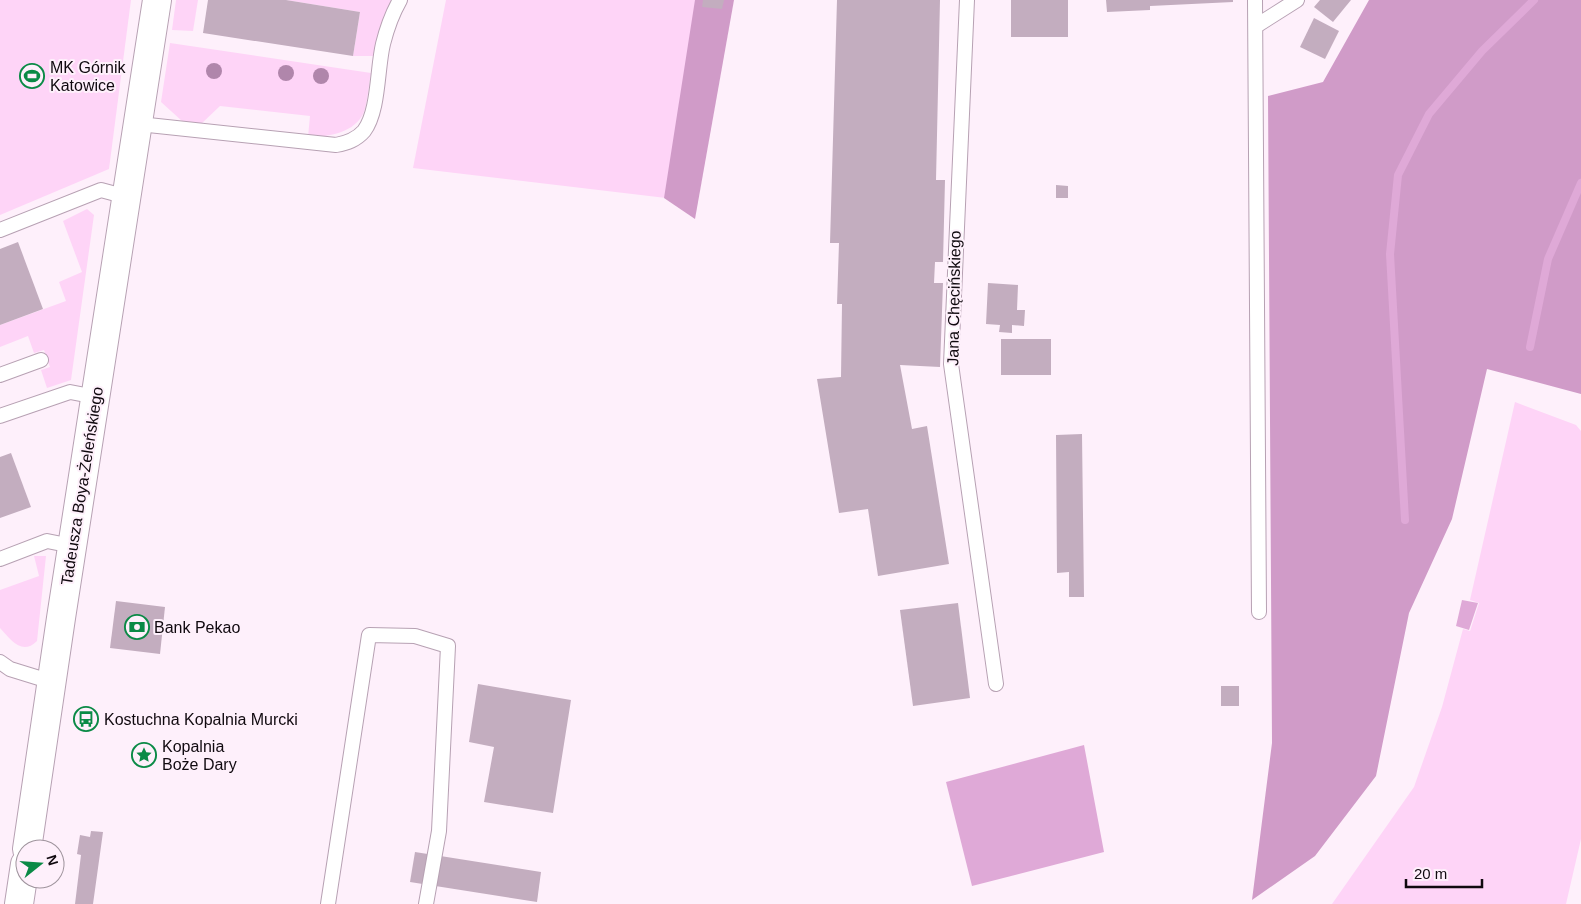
<svg xmlns="http://www.w3.org/2000/svg" width="1581" height="904" font-family="Arial,sans-serif">
<style>
.green{fill:#fed4f7}
.forest{fill:#d09bc8}
.water{fill:#dfa9d7}
.lines{fill:none;stroke-linecap:round;stroke-linejoin:round}
.stream{stroke:#dfa9d7;stroke-width:8}
.building{fill:#c3adbf}
.service-casing{stroke:#b7a1b3;stroke-width:16}
.tertiary-casing{stroke:#b7a1b3;stroke-width:30}
.service{stroke:#fff;stroke-width:14}
.tertiary{stroke:#fff;stroke-width:28}
.tree{fill:#b086ab}
.labels{text-anchor:middle;dominant-baseline:central;stroke-width:4;stroke-linejoin:round;paint-order:stroke}
.poi-label{font-size:16px;fill:#10090f;stroke:#fef0fb;text-anchor:start}
.street-label{font-size:16px;fill:#10090f;stroke:#fef0fb}
</style>
<rect width="100%" height="100%" fill="#fef0fb"/>
<!-- green -->
<g class="green">
<polygon points="0,0 131,0 109,169 0,215"/>
<polygon points="176,0 198,0 193,31 172,30"/>
<polygon points="286,0 391,0 376,56 353,56 360,12"/>
<polygon points="446,0 696,0 666,198 413,168"/>
<path d="M170 43 371 73C369 83 367 109 362 116 351 134 326 137 308 137L310 116 220 106 200 125 182 121 161 102Z"/>
<polygon points="87,209 94,215 71,380 47,388 41,370 50,367 44,350 34,353 28,336 0,347 0,325 66,301 59,282 82,272 63,221"/>
<polygon points="1515,402 1576,425 1581,431 1581,839 1566,904 1332,904 1414,787 1442,707 1463,629 1470,631 1479,603 1470,600"/>
<path d="M34 556H46L37 641C22 656 11 640 0 628V590L39 576Z"/>
</g>
<!-- forest -->
<g class="forest">
<polygon points="695,0 734,0 695,219 664,198"/>
<polygon points="1369,0 1581,0 1581,394 1487,369 1452,519 1409,613 1376,776 1315,856 1252,900 1272,743 1268,96 1323,82"/>
</g>
<!-- water -->
<g class="water">
<polygon points="1462,600 1478,603 1469,630 1456,626"/>
<polygon points="1084,745 1104,852 972,886 946,782"/>
</g>
<g class="lines">
<!-- stream -->
<g class="stream">
<polyline points="1530,347 1548,259 1581,183"/>
<polyline points="1405,520 1390,254 1398,175 1429,114 1482,51 1534,0"/>
</g>
</g>
<!-- building -->
<g class="building">
<polygon points="208,0 286,0 360,12 353,56 203,33"/>
<polygon points="703,0 724,0 722,9 702,7"/>
<polygon points="837,0 940,0 936,180 945,180 943,262 935,262 934,283 943,283 940,367 900,365 912,429 927,426 949,564 878,576 868,509 839,513 817,379 841,377 842,304 837,304 839,243 830,243"/>
<rect x="1011" y="0" width="57" height="37"/>
<polygon points="1106,0 1233,0 1233,2 1150,6 1150,10 1107,12"/>
<polygon points="1320,0 1351,0 1333,22 1314,7"/>
<polygon points="1314,18 1339,31 1325,59 1300,47"/>
<polygon points="1056,185 1068,186 1068,198 1056,198"/>
<polygon points="18,242 43,309 0,325 0,249"/>
<polygon points="988,283 1018,285 1017,310 1025,310 1024,326 1012,325 1012,333 999,332 1000,325 986,324"/>
<rect x="1001" y="339" width="50" height="36"/>
<polygon points="1082,434 1084,597 1069,597 1069,572 1057,573 1056,435"/>
<polygon points="11,453 31,507 0,518 0,457"/>
<polygon points="116,601 165,607 160,654 110,648"/>
<polygon points="958,603 970,698 913,706 900,610"/>
<polygon points="478,684 571,700 553,813 484,802 494,747 469,742"/>
<rect x="1221" y="686" width="18" height="20"/>
<polygon points="91,831 103,832 93,904 75,904 81,855 77,854 80,835 90,837"/>
<polygon points="415,852 541,872 537,902 410,882"/>
</g>
<g class="lines">
<defs>
<g id="service">
<polyline points="967,0 951,364 996,684"/>
<polyline points="1255,0 1259,612"/>
<polyline points="1256,26 1297,0"/>
<path d="M139 124 336 145C347 143 356 140 364 131 379 111 377 69 383 44 387 28 392 14 400 0"/>
<polyline points="0,230 101,190 127,197"/>
<polyline points="0,375 41,360"/>
<polyline points="0,416 70,392 96,397"/>
<polyline points="0,559 47,541 72,546"/>
<polyline points="0,662 10,669 52,682"/>
<polyline points="328,904 369,635 415,636 448,646 439,831 426,904"/>
</g>
<g id="tertiary">
<polyline points="27,849 61,618 157,0"/>
<polyline points="19,904 25,864"/>
</g>
</defs>
<!-- service casing -->
<use href="#service" class="service-casing"/>
<!-- tertiary casing -->
<use href="#tertiary" class="tertiary-casing"/>
<!-- service -->
<use href="#service" class="service"/>
<!-- tertiary -->
<use href="#tertiary" class="tertiary"/>
</g>
<!-- trees -->
<g class="tree">
<circle cx="214" cy="71" r="8"/>
<circle cx="286" cy="73" r="8"/>
<circle cx="321" cy="76" r="8"/>
</g>
<!-- icons -->
<defs>
<symbol id="stadium-ring" viewBox="-11 -11 22 22"><circle r="9.5" fill="#fef0fb" stroke="#0a8a46" stroke-width="1.5"/><path d="M0-5a6.5 5 0 1 0 0 10a6.5 5 0 1 0 0-10ZM-3.5-1.8h7v3.6h-7Z" fill="#0a8a46"/></symbol>
<symbol id="bank-ring" viewBox="-11 -11 22 22"><circle r="9.5" fill="#fef0fb" stroke="#0a8a46" stroke-width="1.5"/><path d="M-6-4H6V4H-6ZM0-2.3a2.3 2.3 0 1 0 0 4.6a2.3 2.3 0 1 0 0-4.6Z" fill="#0a8a46"/></symbol>
<symbol id="bus-ring" viewBox="-11 -11 22 22"><circle r="9.5" fill="#fef0fb" stroke="#0a8a46" stroke-width="1.5"/><path d="M-5-6H5V4H4V6H2V4H-2V6H-4V4H-5ZM-3.5-4V0h7V-4ZM-3.5 1.2v1.5H-2V1.2ZM2 1.2v1.5H3.5V1.2Z" fill="#0a8a46"/></symbol>
<symbol id="sight-ring" viewBox="-11 -11 22 22"><circle r="9.5" fill="#fef0fb" stroke="#0a8a46" stroke-width="1.5"/><path d="M0-6L1.8-2.2L6-1.7L2.9 1.2L3.7 5.4L0 3.3L-3.7 5.4L-2.9 1.2L-6-1.7L-1.8-2.2Z" fill="#0a8a46"/></symbol>
</defs>
<g fill-rule="evenodd">
<use href="#stadium-ring" x="18" y="62" width="28" height="28"/>
<use href="#bank-ring" x="123" y="613" width="28" height="28"/>
<use href="#bus-ring" x="72" y="705" width="28" height="28"/>
<use href="#sight-ring" x="130" y="741" width="28" height="28"/>
</g>
<g class="labels">
<!-- poi labels -->
<g class="poi-label">
<text x="50" y="67">MK Górnik<tspan x="50" dy="18">Katowice</tspan></text>
<text x="154" y="627">Bank Pekao</text>
<text x="104" y="719">Kostuchna Kopalnia Murcki</text>
<text x="162" y="746">Kopalnia<tspan x="162" dy="18">Boże Dary</tspan></text>
</g>
<!-- street labels -->
<g class="street-label">
<text transform="translate(954 298) rotate(-89)">Jana Chęcińskiego</text>
<text transform="translate(82 486) rotate(-81)">Tadeusza Boya-Żeleńskiego</text>
</g>
</g>
<!-- north arrow -->
<g transform="translate(40 864) rotate(73)"><circle r="24" fill="#fef0fb" stroke="#9f949d"/>
<path d="M0-4L9 19L0 12L-9 19Z" fill="#0a8a46"/>
<text y="-8" font-size="14" font-weight="bold" text-anchor="middle" fill="#10090f">N</text>
</g>
<!-- scale -->
<path d="M1406 879v8h76v-8" fill="none" stroke="#10090f" stroke-width="2.5"/>
<text x="1414" y="879" font-size="15" fill="#10090f" stroke="#fef0fb" stroke-width="4" paint-order="stroke">20 m</text>
</svg>
